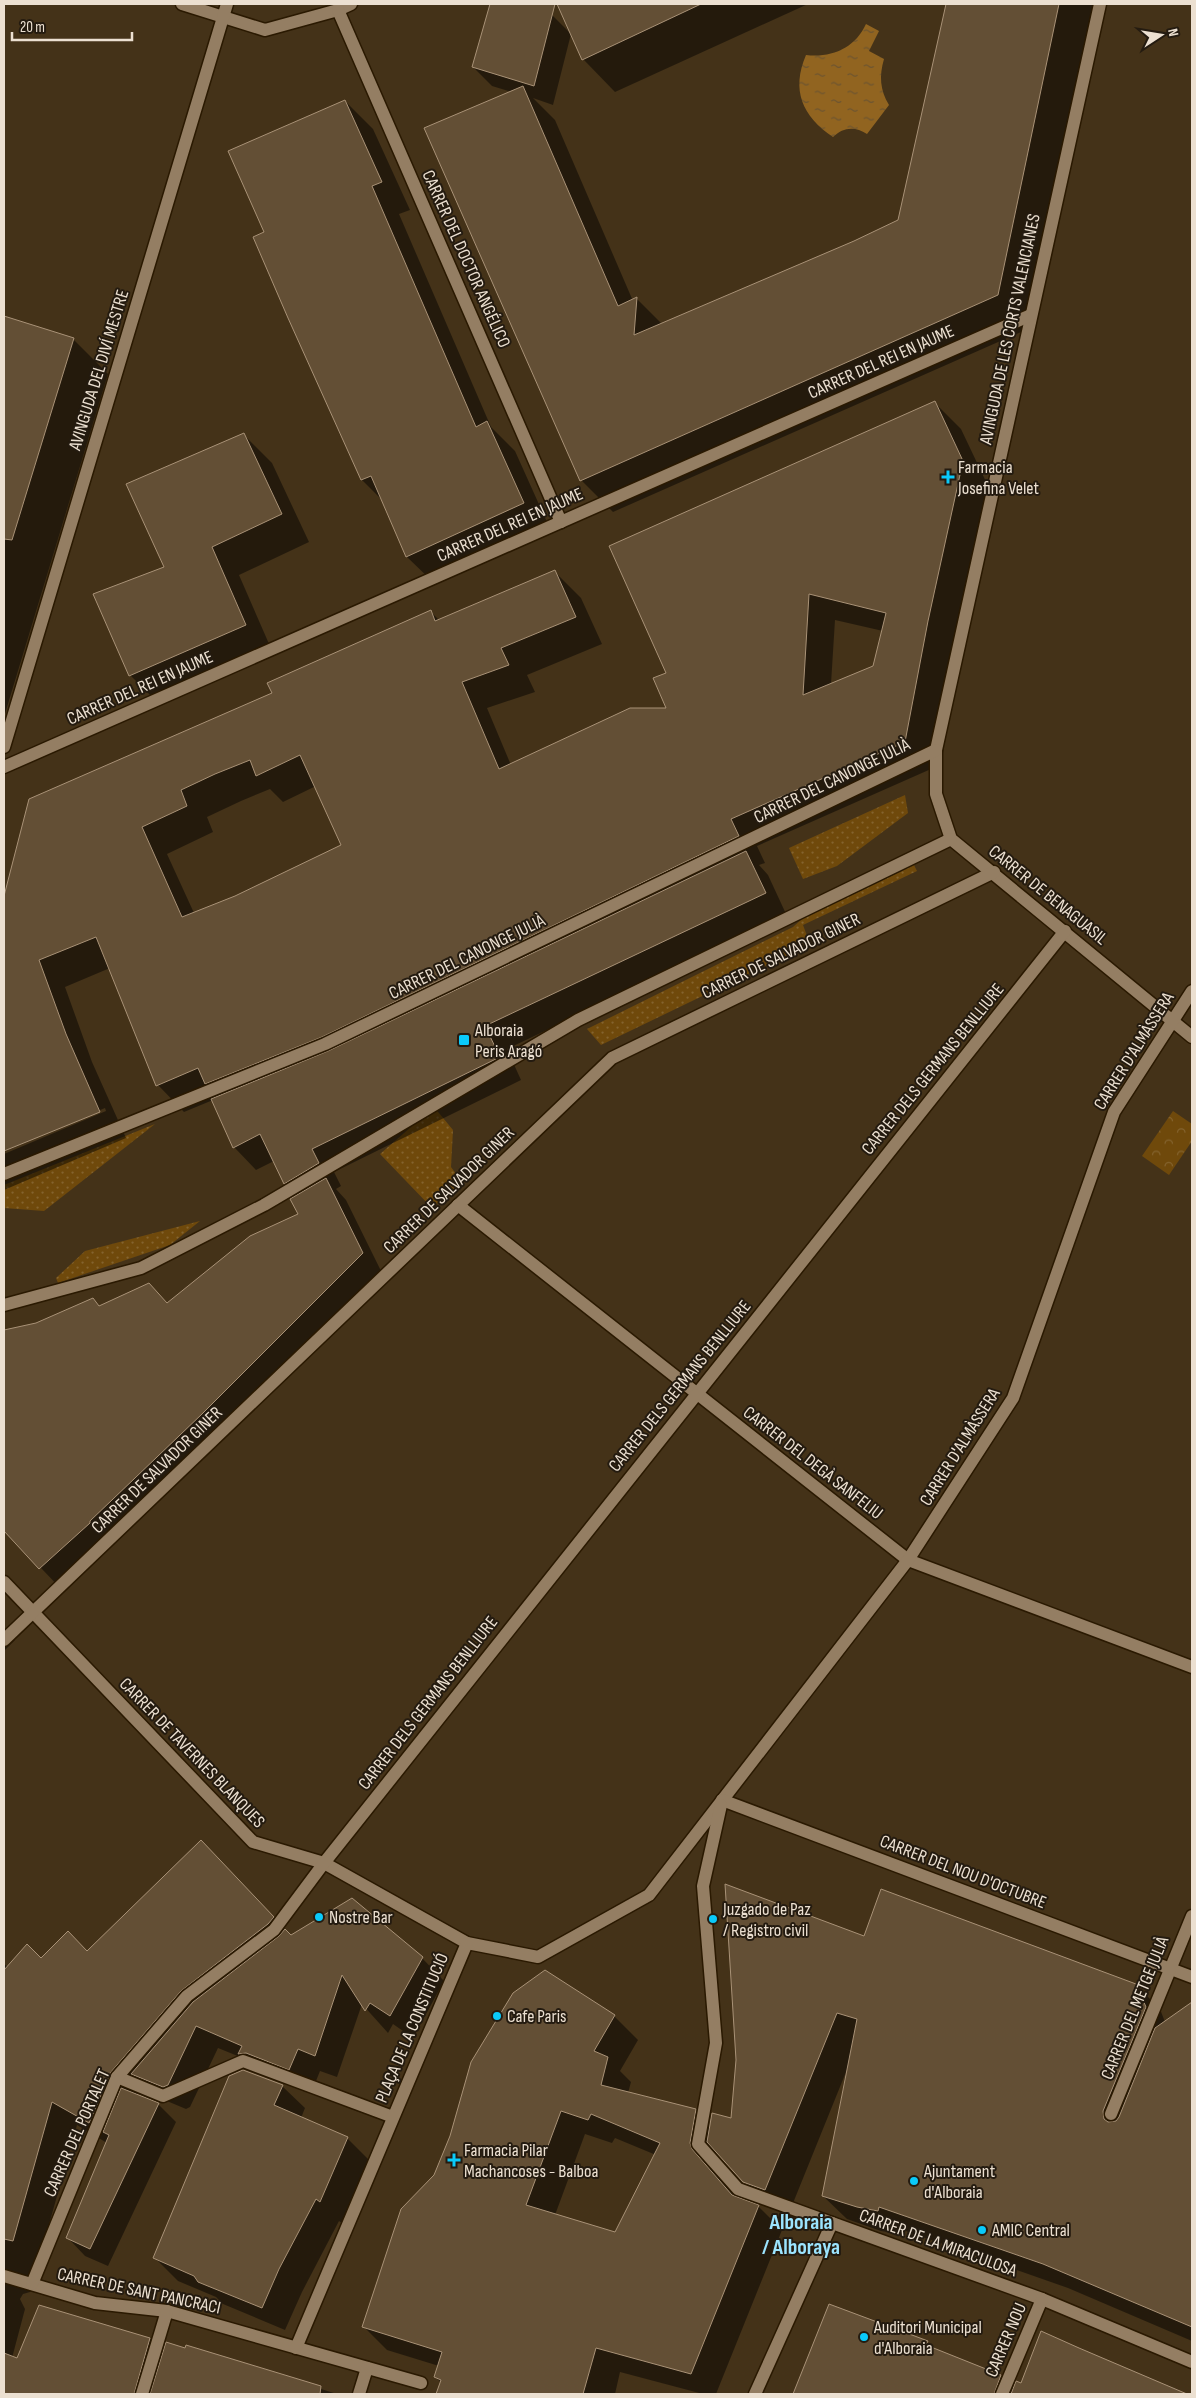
<svg xmlns="http://www.w3.org/2000/svg" width="1196" height="2398" font-family="'Sofia Sans Condensed',sans-serif">
<style>
.grass{fill:url(#grass-dots)}
.park{fill:url(#park-crowns)}
.water{fill:url(#water-ripples)}
.shadow{fill:#0007;fill-rule:evenodd}
.building{fill:#634f35;stroke:#a99277;fill-rule:evenodd}
.lines{fill:none;stroke-linecap:round;stroke-linejoin:round}
.minor-casing{stroke:#2a1901;stroke-width:15}
.minor{stroke:#947e63;stroke-width:12}
.poi-dot{fill:#0acafa;stroke:#241b10;stroke-width:2}
.labels{text-anchor:middle;dominant-baseline:central;stroke-width:4;stroke-linejoin:round;paint-order:stroke}
.street-label{font-size:18px;fill:#ece0d1;stroke:#241b10}
.poi-label{font-size:18px;fill:#ece0d1;stroke:#241b10;text-anchor:start}
.district-label{font-size:22px;font-weight:bold;fill:#9ce4fe;stroke:#241b10}
</style>
<defs>
<pattern id="grass-dots" width="8" height="8" patternUnits="userSpaceOnUse" patternTransform="scale(1.25)"><rect width="8" height="8" fill="#6f490b"/><path d="M2 2h.1M6 6h.1" fill="none" stroke="#84632e" stroke-width="1.8" stroke-linecap="round"/></pattern>
<pattern id="park-crowns" width="20" height="18" patternUnits="userSpaceOnUse" patternTransform="scale(1.25)"><rect width="20" height="18" fill="#6f490b"/><path d="M2 6a3 3 0 1 1 6 0M12 15a3 3 0 1 1 6 0" fill="none" stroke="#84632e"/></pattern>
<pattern id="water-ripples" width="26" height="14" patternUnits="userSpaceOnUse" patternTransform="scale(1.25)"><rect width="26" height="14" fill="#916420"/><path d="M2 4q2-2 4 0t4 0M15 11q2-2 4 0t4 0" fill="none" stroke="#6c5430"/></pattern>
</defs>
<rect width="100%" height="100%" fill="#443218"/>
<!-- grass -->
<g class="grass">
<polygon points="905,795 908,813 837,866 803,879 789,848"/>
<polygon points="914,865 917,871 803,925 810,944 601,1045 587,1029 793,927 802,919"/>
<polygon points="434,1107 453,1130 451,1167 462,1182 432,1208 380,1154"/>
<polygon points="155,1124 44,1211 4,1208 4,1185"/>
<polygon points="200,1221 170,1245 58,1283 56,1278 85,1251"/>
</g>
<!-- park -->
<polygon class="park" points="1173,1111 1192,1124 1192,1141 1169,1175 1142,1156"/>
<!-- water -->
<path class="water" d="M866 24 879 31 869 51 884 59C879 76 880 90 889 105L867 134C855 126 843 127 833 137 802 116 791 90 806 55 832 58 855 48 866 24Z"/>
<!-- shadow -->
<g class="shadow">
<polygon points="492,4 518,4 552,15 571,34 553,105 533,98 555,120 633,301 637,299 662,324 855,242 899,221 947,4 1097,4 1030,328 613,512 581,480 512,92 492,86 473,67"/>
<polygon points="558,4 808,4 615,92 583,59"/>
<polygon points="345,101 373,129 410,210 399,214 491,427 515,451 551,531 435,584 407,557 383,501 362,480 254,238 266,232"/>
<polygon points="4,318 73,339 108,374 4,717"/>
<path d="M935 403 961 429 989 488 931 769 757 846 765 863 759 865 768 875 787 916 507 1049 521 1080 334 1172 341 1186 336 1189 346 1200 383 1275 61 1589 4 1529V1331L100 1307 149 1285 168 1304 299 1215 298 1196 285 1183 274 1161 256 1170 234 1147 213 1100 184 1112 158 1085 110 968 65 987 92 1062 126 1138 4 1190V1154L106 1111 105 1108 4 1151V903L27 812 273 694 430 611 440 621 554 571 581 598 602 644 527 675 535 692 487 708 511 765 668 709 667 674ZM835 620 883 631 874 667 831 684ZM316 786 343 846 235 897 194 913 167 854 213 832 207 817 241 801 270 789 283 802Z"/>
<polygon points="244,435 272,463 309,542 239,575 273,653 158,703 130,675 95,595 166,567"/>
<polygon points="4,1628 15,1640 4,1651"/>
<polygon points="225,1866 291,1936 422,1958 444,1981 413,2038 393,2024 388,2033 362,2004 337,2077 320,2071 312,2091 269,2075 262,2076 245,2059 218,2048 190,2107 186,2109 155,2096 144,2086 136,2095 158,2104 176,2122 108,2266 85,2256 68,2238 107,2143 77,2125 30,2292 23,2294 20,2299 25,2309 12,2358 17,2359 39,2306 150,2339 164,2353 186,2349 187,2347 337,2394 4,2394 4,1964 8,1967 87,1952"/>
<path d="M865 1937 1136 1985 1160 2009 1165 2022 1189 2006 1192 2007V2341L1068 2288 903 2230 902 2234 881 2231 847 2219 823 2196 846 2072 789 2213 768 2205 716 2151 713 2167 715 2174 736 2197 758 2206 782 2230 716 2394H703L620 2372 615 2394H437L441 2382 435 2377 439 2366 387 2350 363 2326 435 2176 545 1971 614 2016 638 2040 620 2071 631 2082 628 2093 695 2110 711 2126 732 2120ZM585 2134 612 2143 615 2138 656 2155 616 2233 555 2215Z"/>
<polygon points="282,2086 305,2108 301,2118 347,2138 370,2161 343,2224 339,2221 302,2292 285,2330 223,2304 216,2297 178,2281 155,2258"/>
<polygon points="829,2305 927,2342 934,2349 1001,2376 1014,2389 1021,2384 1042,2333 1181,2394 794,2394"/>
</g>
<!-- building -->
<g class="building">
<polygon points="490,4 555,4 534,86 472,67"/>
<polygon points="557,4 701,4 582,60"/>
<polygon points="946,4 1059,4 998,295 580,481 424,128 523,86 618,306 637,297 634,335 854,241 898,220"/>
<polygon points="345,100 382,182 372,186 476,427 487,421 524,503 406,557 371,476 361,480 288,318 253,237 264,232 228,151"/>
<polygon points="4,316 74,338 12,540 4,539"/>
<path d="M935 401 963 461 928 621 905 742 731 819 739 836 322 1037 205 1084 198 1068 156 1086 96 937 39 960 66 1034 100 1112 4 1151V896L29 799 272 693 267 683 431 610 435 621 555 570 576 617 501 648 509 665 462 682 499 769 630 708H666L653 678 666 673 609 546ZM809 594 886 613 873 666 803 695ZM300 755 341 845 235 896 182 917 142 827 187 806 181 790 215 774 250 760 256 776Z"/>
<polygon points="244,433 282,514 212,547 246,625 129,676 93,594 164,567 126,484"/>
<polygon points="746,851 766,893 485,1026 500,1057 312,1149 319,1163 284,1184 260,1134 233,1148 211,1099 328,1051"/>
<polygon points="326,1178 363,1253 202,1414 90,1521 90,1523 39,1569 4,1531 4,1330 36,1323 93,1298 99,1306 149,1283 167,1303 250,1236 298,1214 290,1199"/>
<polygon points="201,1840 274,1917 268,1924 181,1991 111,2072 89,2123 52,2102 13,2241 4,2239 4,1970 27,1944 41,1958 68,1931 87,1951"/>
<polygon points="725,1884 864,1936 881,1889 1136,1984 1146,2007 1103,2111 1104,2119 1108,2122 1116,2121 1119,2117 1155,2028 1192,2002 1192,2327 1043,2264 879,2207 878,2211 857,2207 822,2196 857,2019 837,2013 765,2190 743,2182 707,2142 712,2113 731,2118 736,2060"/>
<polygon points="352,1898 423,1957 390,2016 370,2003 365,2011 342,1975 315,2056 298,2049 289,2070 246,2053 238,2054 242,2046 196,2026 168,2085 163,2087 131,2074 193,2002 279,1936 285,1929 291,1935"/>
<path d="M545 1970 615 2015 594 2051 608 2057 601 2085 696 2109 690 2143 692 2149 732 2195 759 2205 691 2374 596 2348 583 2394H436L441 2380 434 2377 442 2352 362 2327 401 2209 434 2175 450 2136 471 2062 513 1993ZM561 2111 588 2120 591 2114 660 2143 615 2232 526 2205Z"/>
<polygon points="243,2070 283,2085 274,2105 348,2137 320,2202 316,2199 279,2269 262,2308 198,2282 194,2276 153,2258 229,2076"/>
<polygon points="121,2088 159,2103 90,2249 66,2238 109,2135 103,2132"/>
<polygon points="829,2304 928,2341 926,2345 1001,2375 994,2394 793,2394"/>
<polygon points="39,2305 150,2338 134,2394 4,2394 4,2353 17,2358"/>
<polygon points="1041,2331 1079,2348 1187,2394 1011,2394 1016,2381 1021,2383"/>
<polygon points="166,2342 185,2348 186,2345 321,2386 320,2394 150,2394"/>
</g>
<g class="lines">
<defs>
<g id="minor">
<polyline points="182,4 265,30 338,10 351,4"/>
<polyline points="1100,4 936,750 936,794 951,839 1192,1037"/>
<polyline points="338,10 561,522"/>
<polyline points="4,747 227,4"/>
<polyline points="4,767 1031,315"/>
<polyline points="4,1174 325,1044 936,750"/>
<polyline points="458,1205 908,1560 1192,1667"/>
<polyline points="4,1305 141,1268 264,1205 578,1020 951,839"/>
<polyline points="4,1582 253,1842 324,1863 467,1943 538,1957 649,1895 908,1560 1013,1398 1114,1112 1192,991"/>
<polyline points="4,1640 612,1058 994,872"/>
<polyline points="722,1800 1192,1977"/>
<polyline points="721,1805 703,1886 716,2043 698,2144 738,2189 1042,2299 1192,2362"/>
<polyline points="117,2077 163,2096 243,2061 393,2117"/>
<polyline points="1111,2114 1192,1916"/>
<polyline points="4,2276 95,2303 167,2311 421,2383"/>
<polyline points="32,2284 117,2077 187,1996 274,1930 324,1863 1065,931"/>
<polyline points="296,2348 467,1943"/>
<polyline points="142,2394 167,2311"/>
<polyline points="359,2394 367,2368"/>
<polyline points="755,2394 832,2223"/>
<polyline points="1002,2394 1042,2299"/>
</g>
</defs>
<!-- minor casing -->
<use href="#minor" class="minor-casing"/>
<!-- minor -->
<use href="#minor" class="minor"/>
</g>
<!-- markers -->
<g class="poi-dot">
<path d="M945.5 469.5h5v5h5v5h-5v5h-5v-5h-5v-5h5z"/>
<rect x="458" y="1034" width="12" height="12" rx="2.5"/>
<circle cx="319" cy="1917" r="5"/>
<circle cx="713" cy="1919" r="5"/>
<circle cx="497" cy="2016" r="5"/>
<path d="M451.5 2152.5h5v5h5v5h-5v5h-5v-5h-5v-5h5z"/>
<circle cx="914" cy="2181" r="5"/>
<circle cx="982" cy="2230" r="5"/>
<circle cx="864" cy="2337" r="5"/>
</g>
<g class="labels">
<!-- street labels -->
<g class="street-label">
<text transform="translate(466 259) rotate(66)">CARRER DEL DOCTOR ANGÉLICO</text>
<text transform="translate(1010 329) rotate(-78)">AVINGUDA DE LES CORTS VALENCIANES</text>
<text transform="translate(881 362) rotate(-24)">CARRER DEL REI EN JAUME</text>
<text transform="translate(99 370) rotate(-73)">AVINGUDA DEL DIVÍ MESTRE</text>
<text transform="translate(510 525) rotate(-24)">CARRER DEL REI EN JAUME</text>
<text transform="translate(140 688) rotate(-24)">CARRER DEL REI EN JAUME</text>
<text transform="translate(832 781) rotate(-26)">CARRER DEL CANONGE JULIÀ</text>
<text transform="translate(1048 895) rotate(39)">CARRER DE BENAGUASIL</text>
<text transform="translate(781 956) rotate(-26)">CARRER DE SALVADOR GINER</text>
<text transform="translate(467 957) rotate(-26)">CARRER DEL CANONGE JULIÀ</text>
<text transform="translate(1134 1051) rotate(-58)">CARRER D'ALMÀSSERA</text>
<text transform="translate(933 1069) rotate(-51)">CARRER DELS GERMANS BENLLIURE</text>
<text transform="translate(449 1190) rotate(-44)">CARRER DE SALVADOR GINER</text>
<text transform="translate(680 1386) rotate(-51)">CARRER DELS GERMANS BENLLIURE</text>
<text transform="translate(960 1447) rotate(-58)">CARRER D'ALMÀSSERA</text>
<text transform="translate(813 1463) rotate(38)">CARRER DEL DEGÀ SANFELIU</text>
<text transform="translate(157 1470) rotate(-44)">CARRER DE SALVADOR GINER</text>
<text transform="translate(428 1703) rotate(-52)">CARRER DELS GERMANS BENLLIURE</text>
<text transform="translate(192 1753) rotate(46)">CARRER DE TAVERNES BLANQUES</text>
<text transform="translate(963 1872) rotate(21)">CARRER DEL NOU D'OCTUBRE</text>
<text transform="translate(1135 2008) rotate(-68)">CARRER DEL METGE JULIÀ</text>
<text transform="translate(412 2028) rotate(-67)">PLAÇA DE LA CONSTITUCIÓ</text>
<text transform="translate(77 2133) rotate(-66)">CARRER DEL PORTALET</text>
<text transform="translate(938 2243) rotate(20)">CARRER DE LA MIRACULOSA</text>
<text transform="translate(139 2291) rotate(12)">CARRER DE SANT PANCRACI</text>
<text transform="translate(1006 2340) rotate(-67)">CARRER NOU</text>
</g>
<!-- poi labels -->
<g class="poi-label">
<text x="958" y="467">Farmacia<tspan x="958" dy="21">Josefina Velet</tspan></text>
<text x="475" y="1030">Alboraia<tspan x="475" dy="21">Peris Aragó</tspan></text>
<text x="723" y="1909">Juzgado de Paz<tspan x="723" dy="21">/ Registro civil</tspan></text>
<text x="329" y="1917">Nostre Bar</text>
<text x="507" y="2016">Cafe Paris</text>
<text x="464" y="2150">Farmacia Pilar<tspan x="464" dy="21">Machancoses - Balboa</tspan></text>
<text x="924" y="2171">Ajuntament<tspan x="924" dy="21">d'Alboraia</tspan></text>
<text x="992" y="2230">AMIC Central</text>
<text x="874" y="2327">Auditori Municipal<tspan x="874" dy="21">d'Alboraia</tspan></text>
</g>
<!-- district labels -->
<g class="district-label">
<text x="801" y="2222">Alboraia<tspan x="801" dy="25">/ Alboraya</tspan></text>
</g>
</g>
<!-- border -->
<rect width="1196" height="2398" fill="none" stroke="#ece0d1" stroke-width="10"/>
<!-- north arrow -->
<g transform="translate(1161 35) rotate(78)" stroke="#241b10" stroke-width="4" paint-order="stroke">
<path d="M0-4L9 19L0 12L-9 19Z" fill="#ece0d1"/>
<text y="-8" font-size="14" font-weight="bold" text-anchor="middle" fill="#ece0d1">N</text>
</g>
<!-- scale -->
<path d="M12 32v8h120v-8" fill="none" stroke="#ece0d1" stroke-width="2.5"/>
<text x="20" y="32" font-size="15" fill="#ece0d1" stroke="#241b10" stroke-width="4" paint-order="stroke">20 m</text>
</svg>
